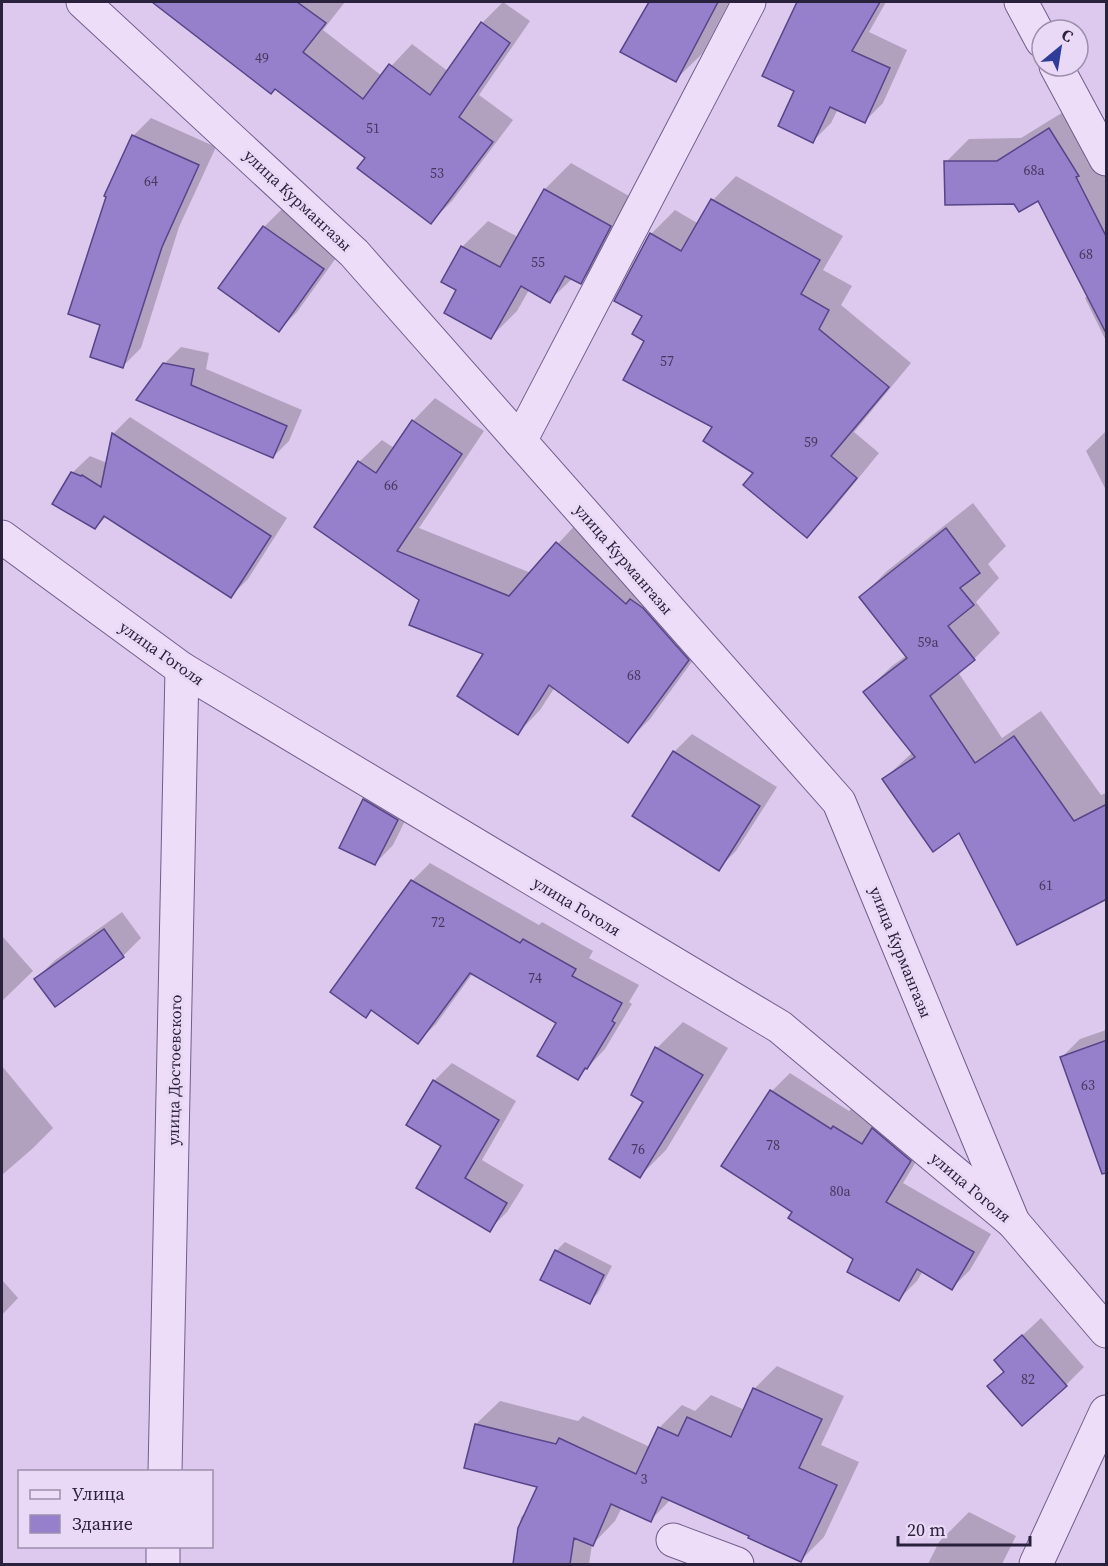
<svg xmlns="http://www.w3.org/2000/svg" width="1108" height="1566" font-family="'Source Serif 4',serif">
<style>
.shadow{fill:#0003}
.building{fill:#9680cb;stroke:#574489;stroke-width:1.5}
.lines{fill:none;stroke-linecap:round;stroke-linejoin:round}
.street-casing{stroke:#705e8b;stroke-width:35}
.street{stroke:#edddf9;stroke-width:33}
.labels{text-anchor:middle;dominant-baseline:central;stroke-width:6;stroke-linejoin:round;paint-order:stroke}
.number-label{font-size:14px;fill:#453960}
.street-label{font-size:16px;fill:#2a213c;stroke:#ead9f6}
</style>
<rect width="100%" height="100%" fill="#dec9ee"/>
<!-- shadow -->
<g class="shadow">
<polygon points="154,2 345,2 323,30 382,76 412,44 449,72 482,23 503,2 530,21 479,95 513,120 452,201 431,222 367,157 275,88 271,92"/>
<polygon points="651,2 729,2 702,54 675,80 622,52"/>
<polygon points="813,2 886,2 869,32 907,50 883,103 865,121 838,109 831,123 813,141 796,90"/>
<polygon points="1073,106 1106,170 1106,341 1085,298 1088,295 1039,198 1015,203 946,162 969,139 1021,138"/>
<polygon points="151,118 216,147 179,227 141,348 123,366 133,136"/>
<polygon points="571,163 636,200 607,256 580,282 573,278 549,301 529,290 517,311 491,337 458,290 462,247 488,221 518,237 545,189"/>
<polygon points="736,176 843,236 823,270 852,286 841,305 911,363 854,432 879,453 830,513 807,536 755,473 714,427 646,340 644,315 651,234 675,210 699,224 713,200"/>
<polygon points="282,209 341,251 297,312 279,330 264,227"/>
<polygon points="181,347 209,353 206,369 302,410 289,441 273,457 164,364"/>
<polygon points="435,398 484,431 419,528 531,573 579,521 710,637 650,719 628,741 555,687 540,710 518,733 485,654 421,600 316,527 359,462 382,440 394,448 413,421"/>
<polygon points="130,417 287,518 248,579 231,596 107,516 95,528 54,503 73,472 90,456 107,463 113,434"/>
<polygon points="1106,431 1106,490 1086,451"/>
<polygon points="973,503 1006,546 988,564 999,578 976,602 1000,633 974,659 958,672 1002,738 1041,711 1101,795 1106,793 1106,898 960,831 884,779 913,752 865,692 892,666 907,655 861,597 887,571"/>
<polygon points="692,734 777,787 736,851 718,869 674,752"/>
<polygon points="382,782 415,801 393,845 375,864 364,800"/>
<polygon points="430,863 539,925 542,922 593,951 589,958 639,985 629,1002 632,1004 605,1049 578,1078 558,1022 473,973 436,1024 418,1042 372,1009 366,1016 412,881"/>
<polygon points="122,912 141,938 123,956 36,979 54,961"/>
<polygon points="2,936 33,971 2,1001"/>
<polygon points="683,1022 728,1048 666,1150 640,1176 645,1102 633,1095 657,1048"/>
<polygon points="1106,1030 1106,1111 1062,1057 1080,1039"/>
<polygon points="452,1063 516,1101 482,1160 524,1185 507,1212 489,1230 443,1145 434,1081"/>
<polygon points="2,1066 53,1128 32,1149 2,1175"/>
<polygon points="790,1073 849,1111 852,1108 928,1142 903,1183 991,1234 970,1270 952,1288 923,1271 917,1281 899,1299 855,1259 794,1211 772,1091"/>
<polygon points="565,1242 612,1266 598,1293 589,1302 556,1251"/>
<polygon points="2,1280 18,1298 2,1315"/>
<polygon points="1041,1318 1084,1367 1066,1385 989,1386 1005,1370 996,1360"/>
<polygon points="777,1366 844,1396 821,1445 859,1462 824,1537 801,1560 751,1535 671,1499 651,1520 622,1507 615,1521 592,1545 589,1564 514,1564 521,1517 528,1510 539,1486 466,1467 476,1424 500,1401 578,1421 583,1416 650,1447 659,1428 682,1405 695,1411 711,1395 745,1410 754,1389"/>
<polygon points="969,1512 1016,1536 1002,1564 928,1564 939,1542"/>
</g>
<!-- building -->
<g class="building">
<polygon points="152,2 297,2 326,23 303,52 363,99 389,64 430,95 481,22 510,43 459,117 493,142 431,224 357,168 365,158 275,89 271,94"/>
<polygon points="649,2 718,2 676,82 620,52"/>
<polygon points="797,2 880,2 852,51 890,68 865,123 830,107 813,143 778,126 794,91 762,76"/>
<polygon points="1049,128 1079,176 1076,177 1107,238 1107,335 1038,201 1019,212 1014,204 945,205 944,161 997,161"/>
<polygon points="132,135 199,165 162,247 123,368 90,357 100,325 68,314 106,197 104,196"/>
<polygon points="544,189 611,226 581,284 565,276 550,303 521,286 491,339 444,313 456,290 441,282 461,246 500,267"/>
<polygon points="711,199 820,260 801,294 829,310 819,329 889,387 831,456 857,478 807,538 743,485 753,473 703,441 712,427 623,380 644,341 632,334 642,316 614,301 650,233 681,251"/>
<polygon points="263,226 324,269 279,332 218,288"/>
<polygon points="163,363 194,369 191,385 287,426 273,458 136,400"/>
<polygon points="412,420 462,454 397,551 509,596 556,542 626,604 630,599 643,608 689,660 628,743 549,685 518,735 457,696 483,654 409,625 419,600 314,527 358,461 376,473"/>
<polygon points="112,433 271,536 231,598 104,516 95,529 52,504 71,472 81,476 82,475 101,487"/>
<polygon points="946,528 980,573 960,588 974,605 948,626 975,660 930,696 975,763 1014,736 1074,821 1107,804 1107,899 1017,945 959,833 933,852 882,779 915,757 863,692 907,658 859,597"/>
<polygon points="673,751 760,806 719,871 632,816"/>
<polygon points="363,799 398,820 375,865 339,848"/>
<polygon points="411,880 520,943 523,939 576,969 572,976 622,1003 612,1021 615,1023 587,1069 585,1068 578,1080 537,1056 556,1023 470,973 418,1044 371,1010 366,1018 330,992"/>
<polygon points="104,929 124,957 55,1007 34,979"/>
<polygon points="1107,1040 1107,1173 1102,1174 1060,1057"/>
<polygon points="655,1047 703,1075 640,1178 609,1159 643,1102 631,1095"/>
<polygon points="433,1080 499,1120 465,1178 507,1203 490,1232 416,1188 441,1146 406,1125"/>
<polygon points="770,1090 831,1129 833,1126 862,1144 872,1128 911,1161 886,1202 974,1252 952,1290 917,1269 899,1301 847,1272 853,1259 788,1218 792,1212 721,1166"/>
<polygon points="555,1250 604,1275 590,1304 540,1280"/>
<polygon points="1022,1335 1067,1386 1022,1426 987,1386 1004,1372 994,1360"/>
<polygon points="753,1388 822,1419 799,1468 837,1485 801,1562 748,1538 749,1536 662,1497 651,1522 611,1504 593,1546 574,1538 570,1564 513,1564 518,1528 537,1487 464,1468 475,1424 556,1444 559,1438 636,1474 658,1427 678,1436 687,1417 731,1437"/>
</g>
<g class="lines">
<defs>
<g id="street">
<polyline points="83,2 354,253 839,802 1013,1222"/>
<polyline points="1021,2 1042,41"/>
<polyline points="1056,66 1106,159"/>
<polyline points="520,441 749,2"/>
<polyline points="2,537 182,669 780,1027 1013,1222 1106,1331"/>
<polyline points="165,1472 182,669"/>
<polyline points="673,1540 737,1564"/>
<polyline points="163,1564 163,1546"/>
<polyline points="1036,1564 1106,1412"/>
</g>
</defs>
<!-- street casing -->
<use href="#street" class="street-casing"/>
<!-- street -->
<use href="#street" class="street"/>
</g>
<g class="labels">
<!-- number labels -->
<g class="number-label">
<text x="262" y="58">49</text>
<text x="373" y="128">51</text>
<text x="1034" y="170">68а</text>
<text x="437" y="173">53</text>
<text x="151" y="181">64</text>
<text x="1086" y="254">68</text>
<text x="538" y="262">55</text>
<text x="667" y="361">57</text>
<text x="811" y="442">59</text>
<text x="391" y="485">66</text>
<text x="928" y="642">59а</text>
<text x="634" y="675">68</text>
<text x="1046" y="885">61</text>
<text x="438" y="922">72</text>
<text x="535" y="978">74</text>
<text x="1088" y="1085">63</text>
<text x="773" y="1145">78</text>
<text x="638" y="1149">76</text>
<text x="840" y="1191">80а</text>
<text x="1028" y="1379">82</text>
<text x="644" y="1479">3</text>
</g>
<!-- street labels -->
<g class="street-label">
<text transform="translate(298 200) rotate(43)">улица Курмангазы</text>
<text transform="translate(624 559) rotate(49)">улица Курмангазы</text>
<text transform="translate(162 653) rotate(35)">улица Гоголя</text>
<text transform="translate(577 906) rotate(31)">улица Гоголя</text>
<text transform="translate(901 952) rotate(68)">улица Курмангазы</text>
<text transform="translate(174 1070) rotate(-89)">улица Достоевского</text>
<text transform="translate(971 1187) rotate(40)">улица Гоголя</text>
</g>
</g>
<!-- border -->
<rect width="1108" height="1566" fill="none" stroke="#2a213c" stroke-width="6"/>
<!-- legend -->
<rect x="18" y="1470" width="195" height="78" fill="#ead9f6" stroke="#9d8fac" stroke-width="1.5"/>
<rect x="30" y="1490" width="30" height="9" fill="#edddf9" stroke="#9d8fac" stroke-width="1.5"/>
<text x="72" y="1500" font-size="18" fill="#2a213c">Улица</text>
<rect x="30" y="1515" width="30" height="18" fill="#9680cb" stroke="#9d8fac" stroke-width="1.5"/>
<text x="72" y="1530" font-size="18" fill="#2a213c">Здание</text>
<!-- north arrow -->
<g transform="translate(1060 48) rotate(30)"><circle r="28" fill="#ead9f6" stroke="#9d8fac" stroke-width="1.5"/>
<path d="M0-4.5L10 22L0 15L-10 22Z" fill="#2f3d99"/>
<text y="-9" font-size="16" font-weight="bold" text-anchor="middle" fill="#2a213c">С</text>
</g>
<!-- scale -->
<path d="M898 1536v9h132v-9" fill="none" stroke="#2a213c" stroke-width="3"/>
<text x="907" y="1536" font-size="18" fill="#2a213c" stroke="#ead9f6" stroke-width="4.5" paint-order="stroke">20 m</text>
</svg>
